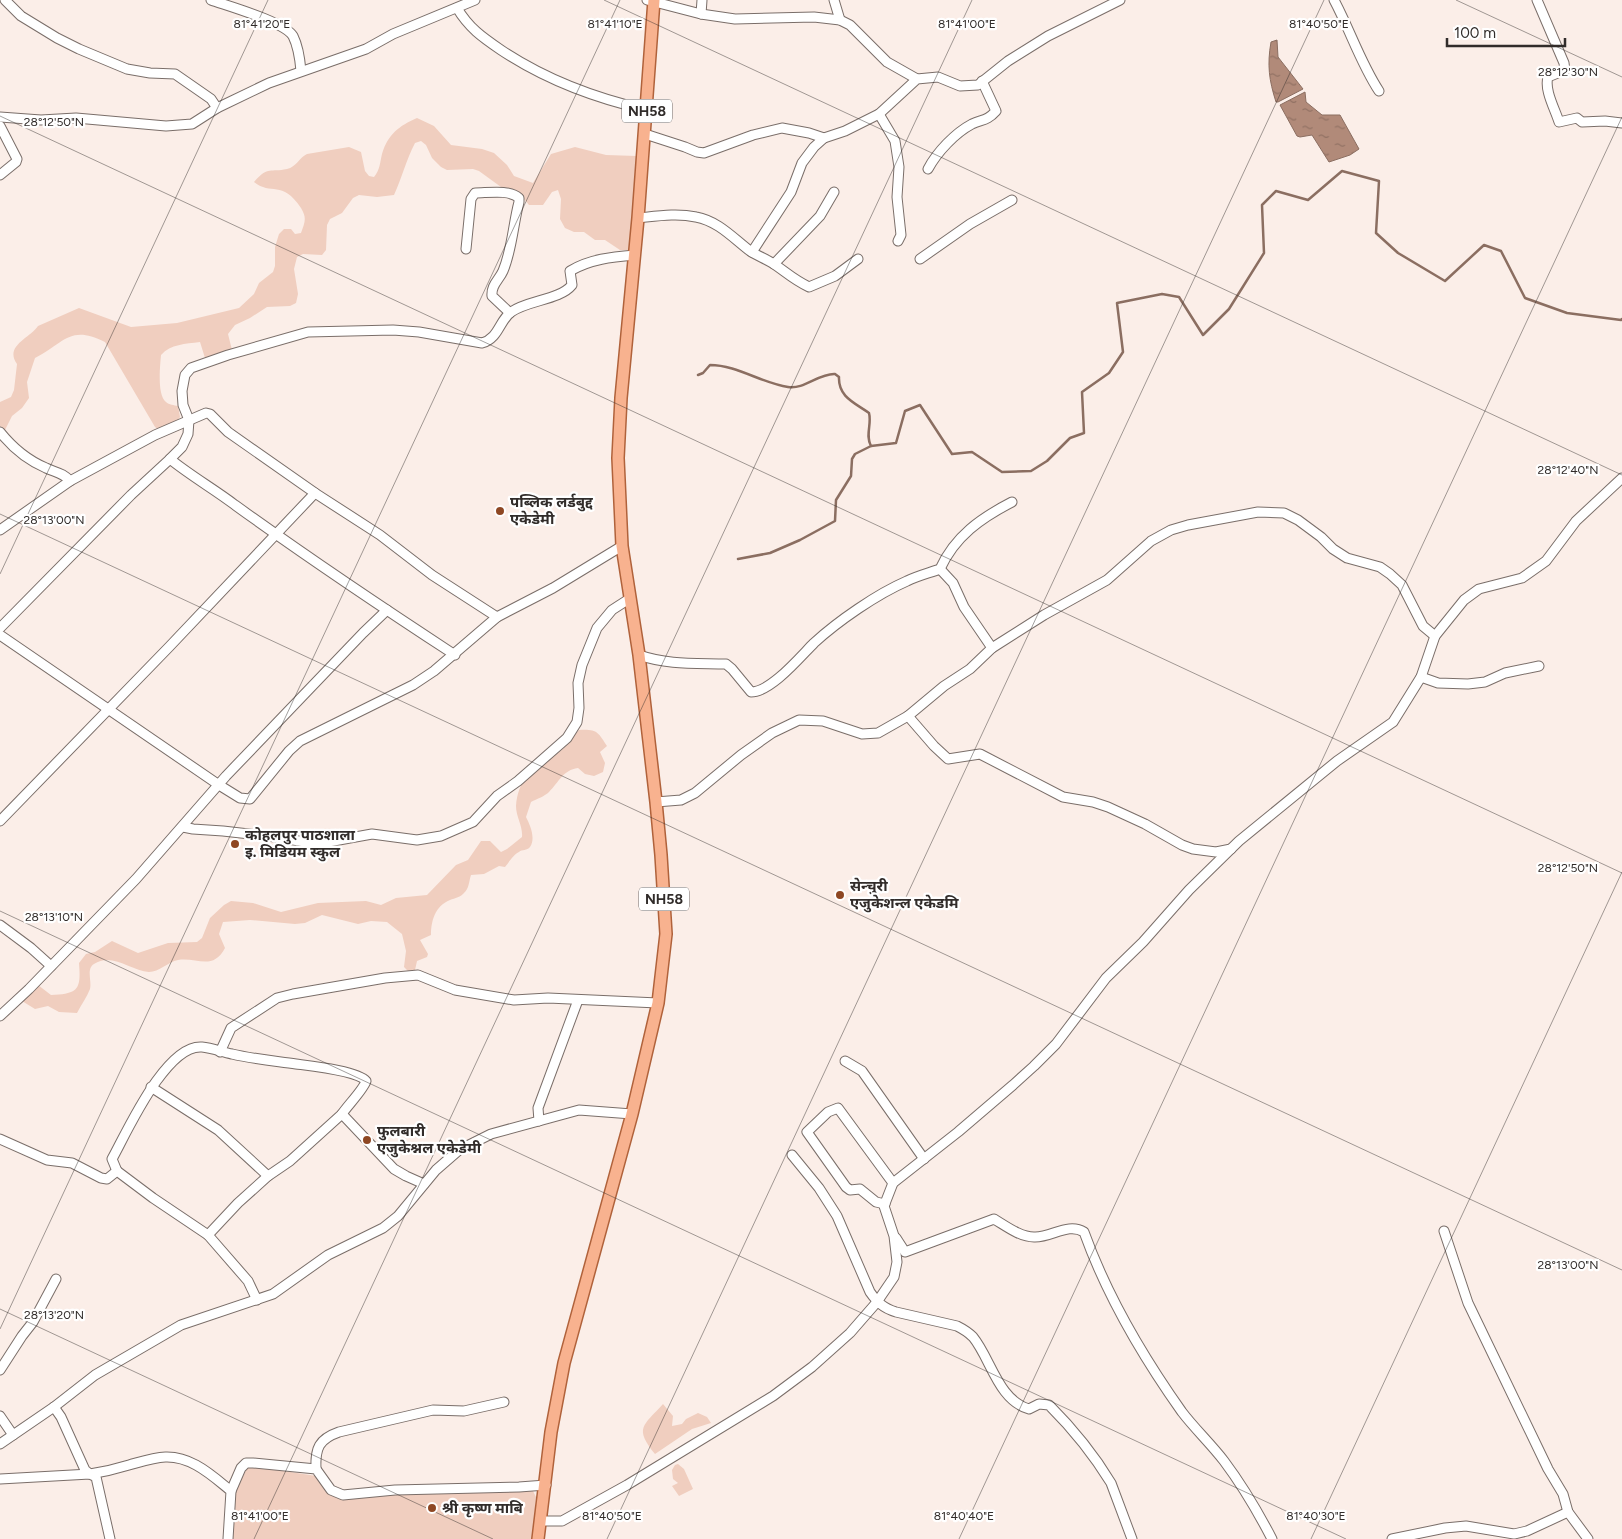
<svg xmlns="http://www.w3.org/2000/svg" width="1622" height="1539" font-family="Figtree,'Noto Sans Devanagari',sans-serif">
<style>
.green{fill:#f0cebf}
.water{fill:url(#water-ripples);stroke:#8b6e61}
.lines{fill:none;stroke-linecap:round;stroke-linejoin:round}
.stream{stroke:#8b6e61;stroke-width:2.5}
.minor-casing{stroke:#7a6e69;stroke-width:11}
.major-casing{stroke:#b0623b;stroke-width:14}
.minor{stroke:#fff;stroke-width:9}
.major{stroke:#f8b28f;stroke-width:11}
.ticks{fill:none;stroke:#312c2a;stroke-width:1;stroke-opacity:0.45}
.poi-dot{fill:#8e4723;stroke:#fff;stroke-width:2}
.labels{text-anchor:middle;dominant-baseline:central;stroke-width:4.5;stroke-linejoin:round;paint-order:stroke}
.shield{fill:#fff;stroke:#6f6b6a;stroke-width:1}
.shield-label{font-size:14px;font-weight:bold;fill:#312c2a}
.poi-label{font-size:15px;font-weight:bold;fill:#312c2a;stroke:#fff;text-anchor:start}
.ticks-label{font-size:12px;text-anchor:middle;fill:#312c2a;stroke:#fff;stroke-width:4.5;stroke-linejoin:round;paint-order:stroke}
</style>
<defs>
<pattern id="water-ripples" width="26" height="14" patternUnits="userSpaceOnUse" patternTransform="scale(1.25)"><rect width="26" height="14" fill="#b18a79"/><path d="M2 4q2-2 4 0t4 0M15 11q2-2 4 0t4 0" fill="none" stroke="#917163"/></pattern>
</defs>
<rect width="100%" height="100%" fill="#fbeee8"/>
<!-- green -->
<g class="green">
<path d="M417 118 434 126 451 145 482 149 494 153 507 165 514 176 533 183 551 154 575 147 606 155 637 156 632 250H620L605 240H595L584 232H574L565 228 560 219 561 199 558 190 552 192 543 205H529L519 193 501 187 479 171 473 169 447 170 441 167 432 158 426 145 421 141 415 143C406 160 402 178 394 195L377 197 359 195 353 198 342 213 330 219 327 225 326 250 322 255 303 254 297 257 294 269 298 294 296 303 290 306 267 307 250 318 235 325 228 334 232 350 205 358 200 342C185 344 171 344 161 355 160 367 157 395 166 402 169 405 174 405 178 406L180 417 177 421 159 430 155 427 105 342C70 324 64 343 35 358L27 382 29 398 22 408 12 416 4 432 0 426V402L11 397 14 390 17 364C4 346 30 338 38 326L79 308 131 327 177 323 239 308 254 294 259 283 273 272 275 266V247L279 234 284 229H291L295 234 301 233C305 222 307 218 301 208 282 179 271 196 254 182 269 165 270 173 287 169 296 167 300 157 307 154L349 147 361 152 365 171 369 176 374 177C380 170 380 162 382 154 388 134 399 126 417 118Z"/>
<path d="M579 730C597 729 598 732 607 746L600 752 605 763 603 772 594 776 585 774 578 768C563 770 559 782 549 792 545 796 537 799 531 802L526 817C530 825 536 838 530 847 527 851 522 849 519 852 514 854 509 862 505 867L499 866 484 874 471 875C469 881 469 889 464 893 461 897 455 898 450 900 435 906 431 921 431 935L420 940 428 954 427 957 417 961 415 970 409 972 404 967 406 951 402 934 387 922 371 921 358 924 322 915 305 923 295 924 250 920 223 922 219 934 225 948C213 971 197 957 178 960 168 962 159 972 149 972 131 971 112 952 94 964 86 969 92 981 90 989 87 997 81 1005 77 1013L59 1012 48 1006 35 1009 22 1001 38 985 51 995C79 994 81 989 79 963L86 954 95 952 112 941 138 953 168 943 197 942 202 938 210 918 224 905 231 901 253 903 281 912 318 903 366 901 381 905 396 898 427 895 456 865 468 860 481 841H490L501 852 507 849 522 837C523 826 516 817 516 806 519 770 541 769 564 748 570 743 573 735 579 730Z"/>
<path d="M663 1404 673 1416 672 1426 682 1424 686 1419 698 1413 707 1417 711 1423 692 1429 655 1454C634 1428 643 1426 663 1404Z"/>
<polygon points="678,1464 684,1469 693,1489 679,1496 672,1486 678,1483 673,1479 672,1470 675,1465"/>
<polygon points="259,1467 316,1476 328,1493 334,1496 348,1497 420,1492 527,1489 533,1491 536,1497 533,1539 232,1539 236,1491 247,1468"/>
</g>
<!-- water -->
<g class="water">
<path d="M1277 40 1278 57 1303 89 1278 102H1276C1269 80 1267 65 1271 42Z"/>
<polygon points="1305,92 1306,102 1322,115 1340,115 1359,149 1350,155 1329,162 1312,135 1300,137 1297,136 1280,105"/>
</g>
<g class="lines">
<!-- stream -->
<g class="stream">
<path d="M698 375 703 373 710 365C737 365 761 383 788 387 804 390 819 373 835 374L839 377C838 397 855 403 869 413 872 424 865 435 871 446"/>
<polyline points="738,559 770,553 800,540 835,521 836,500 851,476 852,459 855,454 871,446 896,443 905,411 920,405 952,454 972,452 1002,472 1031,471 1047,461 1070,438 1084,433 1082,392 1109,373 1123,352 1117,303 1162,294 1179,297 1203,335 1229,309 1264,253 1262,205 1276,191 1308,200 1342,171 1379,181 1376,233 1398,253 1445,281 1484,245 1501,251 1525,298 1567,313 1621,320 1622,319"/>
</g>
<defs>
<g id="minor">
<polyline points="5,0 21,16 57,38 79,49 127,69 150,73 175,74 211,99 217,108"/>
<path d="M211 0C228 6 285 22 293 36 298 46 300 59 301 71"/>
<polyline points="647,0 701,14 735,19 814,17 840,20 850,25 887,62 917,79"/>
<polyline points="834,0 840,20"/>
<path d="M1334 0C1350 30 1361 64 1379 91"/>
<path d="M1537 0 1564 63 1565 70 1548 77C1544 90 1555 109 1559 122L1577 118 1582 122 1605 121 1622 123"/>
<path d="M457 8C469 28 482 37 501 50 546 80 594 98 647 110"/>
<polyline points="701,14 702,0"/>
<polyline points="879,114 895,141 899,167 897,197 901,235 898,241"/>
<polyline points="0,117 41,120 76,118 166,126 192,124 217,108 269,83 366,49 393,34 475,0"/>
<polyline points="0,126 17,159 16,162 0,175"/>
<polyline points="645,134 685,147 697,152 704,153 753,135 782,128 809,133 824,138"/>
<path d="M928 169C937 152 955 133 972 124 983 119 987 121 996 111L982 81"/>
<path d="M638 218C658 216 677 213 696 217 718 221 733 238 750 251 758 256 766 259 774 264 787 273 794 280 809 287L835 276 858 259"/>
<path d="M466 249 471 199 475 193C488 193 509 189 519 198V202C513 225 512 250 503 271 499 280 491 285 492 296L510 313"/>
<polyline points="752,252 791,192 802,163 814,147 824,138 845,131 879,114 917,79 938,77 960,86 978,85 1008,61 1048,36 1120,0"/>
<polyline points="920,259 970,224 1012,200"/>
<polyline points="774,264 820,216 834,192"/>
<path d="M0 432C12 447 27 460 46 468 54 472 64 473 70 481"/>
<polyline points="0,530 70,481 155,435 206,413 210,414 228,432 315,493 380,535 432,575 497,617"/>
<polyline points="940,569 953,583 964,607 992,648"/>
<polyline points="0,628 131,495 170,459"/>
<polyline points="0,635 219,785 240,798 250,799 289,751 300,741 413,685 434,671 497,617 553,588 622,546"/>
<path d="M455 655C380 606 307 557 235 505 214 489 191 476 170 459L182 447 188 434 189 420 183 405 182 391 185 375 191 368 228 355 308 332 393 330 419 332 482 343C499 338 499 321 511 312 528 300 560 300 572 285L570 271C590 259 612 257 635 255"/>
<path d="M639 655C667 665 696 663 726 664L732 669 751 692C771 692 800 657 814 643 838 621 877 594 907 581 917 576 929 573 940 569 955 536 981 518 1012 502"/>
<polyline points="1421,677 1438,683 1468,684 1485,682 1505,673 1539,666"/>
<polyline points="908,716 934,746 948,759 980,754 1063,797 1093,802 1108,807 1145,824 1182,845 1193,849 1216,852 1231,849"/>
<polyline points="656,802 681,800 695,793 741,755 772,733 799,720 823,721 862,734 878,733 908,716 944,686 970,669 992,648 1044,615 1107,580 1151,541 1171,530 1188,525 1258,512 1284,513 1298,520 1321,537 1333,549 1347,558 1380,567 1390,574 1402,585 1423,626 1435,636"/>
<polyline points="0,821 169,647 315,493"/>
<polyline points="183,827 193,829 223,831 275,837 317,844 372,834 417,840 441,836 473,822 497,796 518,781 567,738 577,722 579,708 578,683 582,665 597,628 612,610 629,599"/>
<polyline points="0,925 31,948 51,966"/>
<polyline points="0,1016 29,989 136,879 226,776 363,633 387,610"/>
<polyline points="220,1052 231,1028 277,998 293,994 385,978 418,975 455,990 514,1000 548,998 658,1003"/>
<polyline points="845,1061 862,1071 924,1159"/>
<polyline points="151,1087 218,1130 268,1176"/>
<polyline points="539,1121 538,1108 578,1000"/>
<polyline points="0,1139 47,1160 72,1163 101,1178 107,1179 117,1171 153,1198 208,1235"/>
<path d="M792 1155 819 1188 837 1216 870 1292C877 1302 883 1308 896 1312L957 1326C963 1329 968 1332 973 1337 991 1359 998 1400 1029 1409L1039 1404 1049 1405C1072 1428 1094 1455 1111 1483L1132 1539"/>
<path d="M117 1171 112 1159C127 1132 166 1044 202 1047 212 1048 222 1052 232 1054 253 1059 275 1061 296 1064 311 1066 358 1071 366 1081 364 1089 347 1106 342 1114"/>
<polyline points="885,1204 876,1202 860,1189 850,1190 846,1187 807,1132 828,1112 838,1108 893,1183"/>
<polyline points="1444,1231 1468,1303 1548,1469 1563,1494 1568,1512 1588,1539"/>
<path d="M896 1238 905 1252 994 1219C1006 1226 1020 1237 1034 1237 1051 1238 1068 1222 1084 1232 1107 1296 1143 1357 1182 1412 1195 1429 1211 1444 1224 1461 1242 1485 1258 1512 1272 1539"/>
<polyline points="257,1300 248,1281 208,1235 238,1203 268,1176 290,1161 342,1114 394,1169 406,1176 424,1184"/>
<polyline points="0,1370 22,1336 33,1322 56,1279"/>
<path d="M54 1407 61 1417 85 1470 90 1474C103 1472 116 1469 129 1465 154 1458 171 1451 196 1465 209 1472 220 1482 231 1491L228 1539"/>
<polyline points="0,1416 13,1435"/>
<polyline points="0,1444 54,1407 95,1375 181,1325 273,1294 328,1255 383,1228 398,1216 436,1170 459,1150 491,1134 579,1110 632,1114"/>
<path d="M316 1469C315 1448 319 1439 339 1432L433 1410 464 1411 504 1402"/>
<polyline points="0,1479 90,1474 96,1477 110,1539"/>
<polyline points="231,1491 241,1468 246,1463 253,1463 316,1469 331,1490 343,1495 395,1490 519,1487 546,1485"/>
<polyline points="540,1521 562,1521 627,1485 773,1396 812,1367 850,1333 877,1302 894,1277 897,1262 894,1236 884,1206 893,1183 958,1132 1013,1085 1034,1066 1056,1044 1106,978 1143,942 1189,890 1239,841 1337,761 1393,722 1421,677 1435,636 1464,600 1479,589 1522,578 1546,561 1576,521 1622,478"/>
<polyline points="1392,1539 1445,1528 1466,1526 1514,1534 1527,1531 1568,1512"/>
</g>
<polyline id="major" points="538,1539 551,1432 564,1363 632,1114 658,1003 666,934 661,855 656,802 639,655 622,546 618,458 621,398 638,218 654,0"/>
</defs>
<!-- minor casing -->
<use href="#minor" class="minor-casing"/>
<!-- major casing -->
<use href="#major" class="major-casing"/>
<!-- minor -->
<use href="#minor" class="minor"/>
<!-- major -->
<use href="#major" class="major"/>
</g>
<!-- ticks -->
<path class="ticks" d="M604 0 1622 475M1456 0 1622 77M0 116 1622 873M0 514 1622 1270M0 574 268 0M0 911 1346 1539M0 1309 493 1539M0 1329 620 0M254 1539 972 0M607 1539 1324 0M959 1539 1622 117M1311 1539 1622 872"/>
<!-- markers -->
<g class="poi-dot">
<circle cx="500" cy="511" r="5"/>
<circle cx="235" cy="844" r="5"/>
<circle cx="840" cy="895" r="5"/>
<circle cx="367" cy="1140" r="5"/>
<circle cx="432" cy="1508" r="5"/>
</g>
<g class="labels">
<!-- shield labels -->
<g class="shield">
<rect x="622" y="99.5" width="50" height="23" rx="4"/>
<rect x="639" y="887.5" width="50" height="23" rx="4"/>
</g>
<g class="shield-label">
<text x="647" y="111">NH58</text>
<text x="664" y="899">NH58</text>
</g>
<!-- poi labels -->
<g class="poi-label">
<text x="510" y="502">पब्लिक लर्डबुद्द<tspan x="510" dy="17">एकेडेमी</tspan></text>
<text x="245" y="835">कोहलपुर पाठशाला<tspan x="245" dy="17">इ. मिडियम स्कुल</tspan></text>
<text x="850" y="886">सेन्चुरी<tspan x="850" dy="17">एजुकेशन्ल एकेडमि</tspan></text>
<text x="377" y="1131">फुलबारी<tspan x="377" dy="17">एजुकेश्नल एकेडेमी</tspan></text>
<text x="442" y="1508">श्री कृष्ण माबि</text>
</g>
</g>
<g class="ticks-label">
<text x="262" y="28">81°41'20"E</text>
<text x="615" y="28">81°41'10"E</text>
<text x="967" y="28">81°41'00"E</text>
<text x="1319" y="28">81°40'50"E</text>
<text x="1568" y="76">28°12'30"N</text>
<text x="54" y="126">28°12'50"N</text>
<text x="1568" y="474">28°12'40"N</text>
<text x="54" y="524">28°13'00"N</text>
<text x="1568" y="872">28°12'50"N</text>
<text x="54" y="921">28°13'10"N</text>
<text x="1568" y="1269">28°13'00"N</text>
<text x="54" y="1319">28°13'20"N</text>
<text x="260" y="1520">81°41'00"E</text>
<text x="612" y="1520">81°40'50"E</text>
<text x="964" y="1520">81°40'40"E</text>
<text x="1316" y="1520">81°40'30"E</text>
</g>
<!-- scale -->
<path d="M1447 38v8h118v-8" fill="none" stroke="#312c2a" stroke-width="2.5"/>
<text x="1454" y="38" font-size="15" fill="#312c2a" stroke="#ffffff" stroke-width="4" paint-order="stroke">100 m</text>
</svg>
